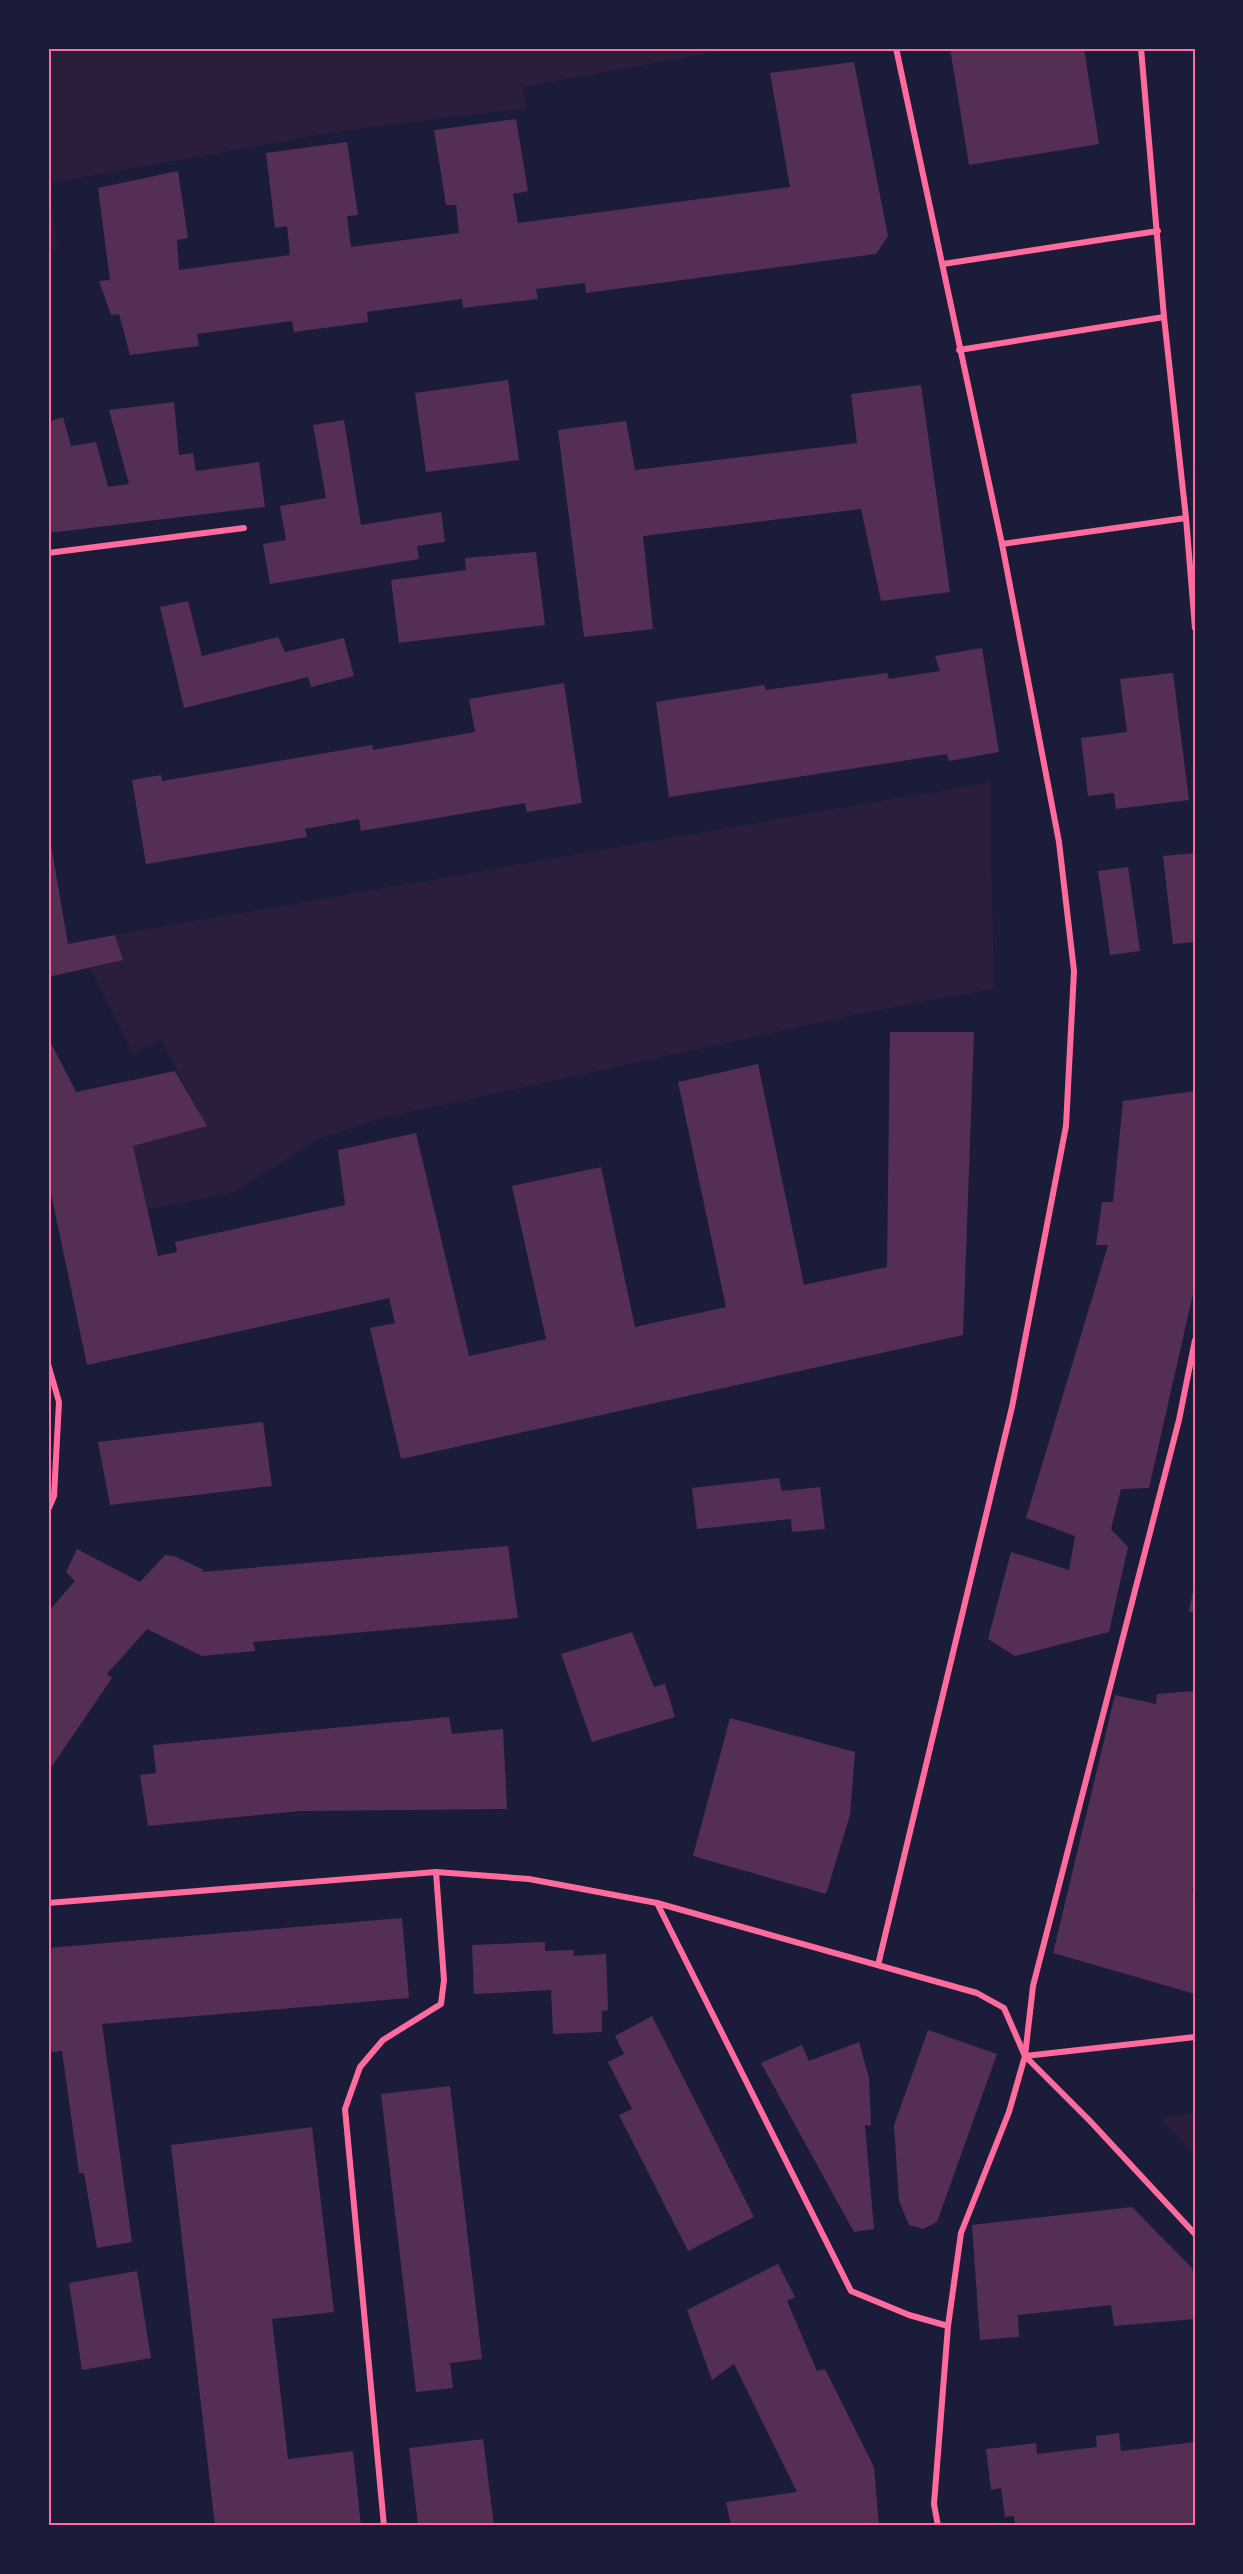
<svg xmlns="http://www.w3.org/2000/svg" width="1243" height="2574" font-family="Quicksand,sans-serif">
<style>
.green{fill:#2a1e3b}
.building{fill:#542f53}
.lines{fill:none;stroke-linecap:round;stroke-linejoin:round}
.minor{stroke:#ff6b9d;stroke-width:6}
.neatline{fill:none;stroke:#ff6b9d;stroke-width:2}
</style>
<rect width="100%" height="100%" fill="#1b1b3a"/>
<!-- green -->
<g class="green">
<polygon points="48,48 737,48 523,87 526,108 354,129 50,183 57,249 48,251"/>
<polygon points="990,782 994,989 882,1009 379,1119 320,1138 234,1192 148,1210 133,1146 206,1126 161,1040 133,1054 90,968 123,960 115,935"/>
<polygon points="1195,2113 1195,2155 1160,2119"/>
</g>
<!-- building -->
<g class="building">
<polygon points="950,48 1084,48 1099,144 969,165"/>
<polygon points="854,62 888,236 876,254 586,293 585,283 536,289 538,299 463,308 462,299 367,312 368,322 294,332 292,321 197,334 199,346 130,355 119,314 111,315 99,281 110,280 98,188 178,171 188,238 177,240 179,270 290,255 287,226 275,228 266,153 347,142 358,215 347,216 351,247 459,233 456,205 446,205 434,130 516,119 528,191 513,194 518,223 790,187 770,73"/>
<polygon points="508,380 519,460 426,472 415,393"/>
<polygon points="921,385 950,592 881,601 861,509 643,536 653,629 584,637 558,430 626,421 635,470 857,443 851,394"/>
<polygon points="174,402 179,455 193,453 196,471 259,462 265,507 48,533 48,422 63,417 71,446 96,442 108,487 129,484 109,410"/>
<polygon points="344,420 361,525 441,512 445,542 417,546 419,559 270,584 263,544 286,540 280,506 326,498 313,425"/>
<polygon points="536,552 545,625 399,643 391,580 466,570 465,558"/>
<polygon points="188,601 202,656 278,637 285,652 344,638 354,676 311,687 308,677 184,708 160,607"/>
<polygon points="982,648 999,752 949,761 947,754 669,797 656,702 764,685 766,690 887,673 889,679 940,671 935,656"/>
<polygon points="1173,673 1189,800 1116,809 1114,793 1088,796 1081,738 1127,732 1120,679"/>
<polygon points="564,683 582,803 527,812 525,803 361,831 359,819 305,829 307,837 146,864 132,780 161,775 162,781 372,745 373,750 475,732 469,699"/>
<polygon points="48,827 68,944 115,935 123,960 48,977"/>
<polygon points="1195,853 1195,942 1173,944 1163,856"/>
<polygon points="1128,867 1140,951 1110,955 1098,871"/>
<polygon points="890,1032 974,1032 963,1335 401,1459 370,1328 395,1323 389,1298 87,1365 48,1179 48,1037 76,1092 175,1071 207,1126 133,1146 158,1256 177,1252 175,1242 345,1205 338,1150 416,1133 469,1356 546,1339 512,1186 601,1167 635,1327 726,1307 678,1082 758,1064 804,1285 887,1267"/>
<polygon points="1195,1091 1195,1285 1149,1488 1121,1489 1111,1529 1128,1547 1109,1632 1015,1656 988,1639 1011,1552 1069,1570 1075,1536 1026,1518 1108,1245 1096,1245 1102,1202 1113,1202 1123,1101"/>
<polygon points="263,1422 272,1486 110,1505 98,1442"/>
<polygon points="779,1478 782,1491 820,1487 825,1529 792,1532 791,1519 697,1529 692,1488"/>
<polygon points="508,1546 518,1618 253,1642 255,1651 202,1656 147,1629 107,1674 112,1678 48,1772 48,1612 75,1581 66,1572 77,1549 140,1582 165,1555 174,1556 204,1570 202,1572"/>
<polygon points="1194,1586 1195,1587 1195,1613 1189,1611"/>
<polygon points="632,1632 654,1687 665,1684 675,1717 592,1742 561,1654"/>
<polygon points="1195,1691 1195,1879 1192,1891 1195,1892 1195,1994 1053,1953 1115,1695 1156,1704 1157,1694"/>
<polygon points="449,1717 452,1734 503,1729 507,1809 300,1811 148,1826 140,1775 156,1773 153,1745"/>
<polygon points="730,1718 855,1752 850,1815 826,1894 693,1856"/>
<polygon points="402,1918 409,1998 102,2024 132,2242 97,2248 84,2173 79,2173 62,2051 51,2052 48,2010 48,1948"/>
<polygon points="545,1942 545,1951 574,1950 573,1956 606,1954 608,2010 602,2011 602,2032 553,2034 551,1990 474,1994 472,1945"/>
<polygon points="652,2016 754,2217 688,2251 619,2115 632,2109 608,2062 624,2054 615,2036"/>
<polygon points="928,2030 997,2054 937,2222 923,2229 909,2225 899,2201 894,2125"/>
<polygon points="859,2042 869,2078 871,2126 865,2125 874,2229 854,2232 761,2063 802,2045 809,2061"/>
<polygon points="450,2086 482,2359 450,2363 453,2388 416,2392 381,2094"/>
<polygon points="312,2127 334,2312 272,2319 288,2459 353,2451 361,2526 215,2526 171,2145"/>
<polygon points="1132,2207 1192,2268 1195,2281 1195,2319 1114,2326 1111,2305 1018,2315 1019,2337 980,2340 972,2225"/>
<polygon points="778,2264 795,2297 787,2301 817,2371 825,2369 874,2467 879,2526 731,2526 726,2502 797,2492 734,2364 712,2380 687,2310"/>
<polygon points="137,2271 151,2358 82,2370 69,2283"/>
<polygon points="1119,2433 1121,2451 1195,2442 1195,2525 1119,2526 1119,2523 1093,2526 1015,2526 1014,2516 1005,2517 1001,2488 991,2490 986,2449 1036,2443 1037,2454 1097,2447 1096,2436"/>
<polygon points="483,2439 494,2526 418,2526 409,2448"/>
</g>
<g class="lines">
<!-- minor -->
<g class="minor">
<polyline points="1141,48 1164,317 1186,518 1195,628"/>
<polyline points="943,264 1158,231"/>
<polyline points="959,350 1164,317"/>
<polyline points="1002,544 1186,518"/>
<polyline points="48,553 244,528"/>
<polyline points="48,1364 59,1402 54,1496 48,1510"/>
<polyline points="48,1903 436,1872 529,1879 657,1903 977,1993 1004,2008 1025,2056 1090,2121 1195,2234"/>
<polyline points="657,1903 851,2291 909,2315 948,2326"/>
<polyline points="878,1965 1012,1407 1066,1126 1074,971 1059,842 1002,544 896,48"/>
<polyline points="1025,2056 1195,2037"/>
<polyline points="384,2526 345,2109 360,2067 383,2040 441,2004 444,1980 436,1872"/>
<polyline points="938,2526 934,2504 948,2326 961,2233 1009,2112 1025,2056 1033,1986 1179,1420 1195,1340"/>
</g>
</g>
<!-- border -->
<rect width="1243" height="2574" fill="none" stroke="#1b1b3a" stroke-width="99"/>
<rect x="50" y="50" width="1144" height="2474" class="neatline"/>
</svg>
